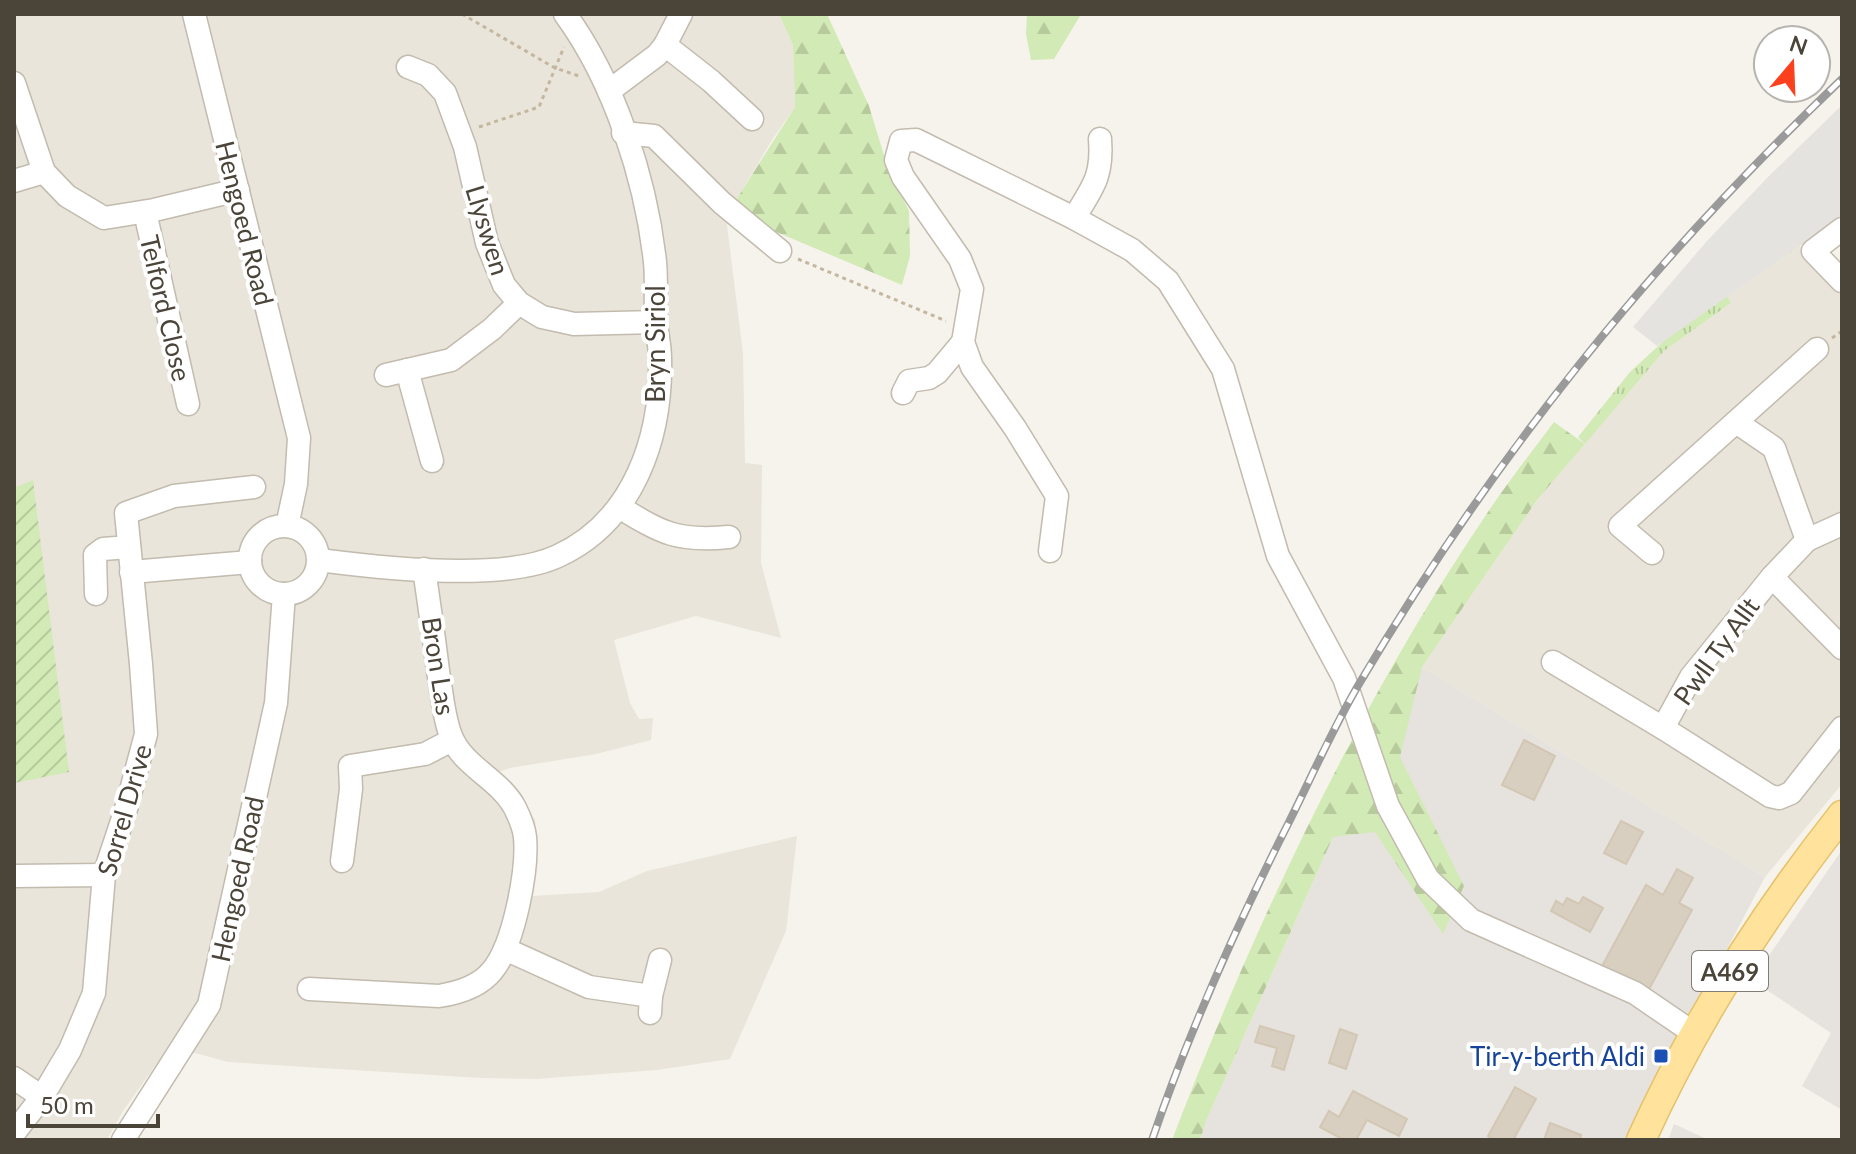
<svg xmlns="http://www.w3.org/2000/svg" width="1856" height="1154" font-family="Lato,sans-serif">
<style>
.residential{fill:#eae5da}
.industrial{fill:#e6e2dd}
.grass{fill:url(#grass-tufts)}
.forest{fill:url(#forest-firs)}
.garden{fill:url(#garden-furrows)}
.parking{fill:#e5e3e0}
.building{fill:#d8cfc1;stroke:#d3c7b4;stroke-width:2}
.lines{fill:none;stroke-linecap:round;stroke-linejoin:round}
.minor-casing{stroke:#c2bbae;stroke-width:25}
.major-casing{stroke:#e6c16a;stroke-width:31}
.path{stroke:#c4b79f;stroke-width:3;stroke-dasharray:4 4;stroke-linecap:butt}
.minor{stroke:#fff;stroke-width:22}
.major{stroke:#ffe39c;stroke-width:28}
.rail-casing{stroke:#9a9a9a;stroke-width:8}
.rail{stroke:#fff;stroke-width:5;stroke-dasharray:15;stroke-linecap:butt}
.transit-dot{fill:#1a4fb4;stroke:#fff;stroke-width:3}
.labels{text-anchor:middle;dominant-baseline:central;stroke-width:8;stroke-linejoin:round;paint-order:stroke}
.shield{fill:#fff;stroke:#817c74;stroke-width:2}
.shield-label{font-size:24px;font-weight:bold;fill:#4b4439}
.street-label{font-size:26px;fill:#4b4439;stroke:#fff}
.transit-label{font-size:26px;fill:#164399;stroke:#fff;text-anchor:end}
</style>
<defs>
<pattern id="grass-tufts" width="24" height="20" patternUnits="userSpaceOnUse" patternTransform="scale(2)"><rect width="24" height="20" fill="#d2eab5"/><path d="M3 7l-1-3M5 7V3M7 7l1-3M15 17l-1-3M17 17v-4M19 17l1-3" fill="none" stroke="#b6ca9c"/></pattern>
<pattern id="forest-firs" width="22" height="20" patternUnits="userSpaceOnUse" patternTransform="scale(2)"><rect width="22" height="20" fill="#d2eab5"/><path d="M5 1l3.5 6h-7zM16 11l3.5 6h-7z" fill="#b6ca9c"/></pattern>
<pattern id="garden-furrows" width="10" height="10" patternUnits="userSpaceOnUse" patternTransform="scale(2)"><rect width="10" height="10" fill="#d2eab5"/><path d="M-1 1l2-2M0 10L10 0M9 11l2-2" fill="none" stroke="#b6ca9c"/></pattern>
</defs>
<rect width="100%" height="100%" fill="#f6f3ec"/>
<!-- residential -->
<g class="residential">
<polygon points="14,14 779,14 793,45 795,107 772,140 726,217 743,354 745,463 762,465 761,563 781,638 696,616 614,640 630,703 639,719 653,718 651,740 596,754 510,768 495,773 519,796 535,820 538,849 532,896 599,892 647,871 797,836 786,931 730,1059 657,1070 536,1079 481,1078 228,1062 169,1046 123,1111 107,1140 14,1140"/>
<polygon points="1800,246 1842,290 1842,784 1765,877 1422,667 1537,500 1664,351 1731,303 1727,296"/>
</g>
<!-- industrial -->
<g class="industrial">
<polygon points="1422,667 1765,877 1626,1140 1200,1140 1206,1121 1333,837"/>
<polygon points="1842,850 1842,1110 1802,1086 1831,1033 1752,980"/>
<polygon points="1674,1124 1709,1140 1668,1140"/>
</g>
<!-- grass -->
<polygon class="grass" points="1830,225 1727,296 1731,303 1664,351 1585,444 1578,437 1630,372 1716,293"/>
<!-- forest -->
<g class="forest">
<polygon points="779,14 827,14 869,106 886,162 909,211 910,256 902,285 767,228 736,200 795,107 793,45"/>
<polygon points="1027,14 1079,14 1080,16 1054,59 1031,60 1026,34"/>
<path d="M1554 422 1585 444 1537 500 1422 667 1400 757 1464 886 1443 934 1375 832 1333 837 1206 1121 1200 1140H1172C1256 921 1360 700 1492 506 1512 477 1533 450 1554 422Z"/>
</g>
<!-- garden -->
<polygon class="garden" points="33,480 69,772 14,783 14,488"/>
<!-- parking -->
<polygon class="parking" points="1842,105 1842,216 1657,346 1633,327 1707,241 1767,178"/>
<!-- building -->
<g class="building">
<polygon points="1524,740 1555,756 1534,800 1502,785"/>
<polygon points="1621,821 1643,832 1626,864 1604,853"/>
<polygon points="1677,869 1693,878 1679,903 1692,910 1647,993 1601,968 1646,885 1663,895"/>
<polygon points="1583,897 1603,908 1590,932 1551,911 1556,901 1563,905 1567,898 1579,904"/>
<polygon points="1260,1026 1294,1036 1284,1070 1272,1066 1277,1048 1255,1042"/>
<polygon points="1340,1029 1357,1035 1346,1069 1329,1063"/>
<polygon points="1515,1087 1536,1099 1513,1140 1495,1140 1488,1136"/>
<polygon points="1353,1091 1407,1119 1399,1136 1367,1120 1356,1140 1344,1140 1320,1127 1329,1111 1339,1117"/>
<polygon points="1550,1123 1581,1135 1580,1140 1544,1140"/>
</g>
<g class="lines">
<defs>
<g id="minor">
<polyline points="194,14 299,438 296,484 287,526"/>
<polyline points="665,45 711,81 752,119"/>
<polyline points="408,67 428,75 445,93 465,147 487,243 504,285 519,303 542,317 574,324 656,322"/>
<polyline points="14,83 44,172 67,196 104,218 154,210 238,190"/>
<polyline points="609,91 657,55 665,45 681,14"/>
<polyline points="623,133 654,136 722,203 780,251"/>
<polyline points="14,181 44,172"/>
<polyline points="145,212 188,404"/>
<path d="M1074 218C1093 187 1103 176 1100 139"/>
<polyline points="1842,229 1813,251 1842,281"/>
<polyline points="407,370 432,461"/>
<polyline points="386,375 451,360 492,329 519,303"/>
<polyline points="903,393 909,381 929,378 937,373 963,342"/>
<polyline points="1736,422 1774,448 1807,540"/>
<path d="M619 507C662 533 677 542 729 537"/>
<polyline points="1842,524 1807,540 1772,577 1842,648"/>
<circle cx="284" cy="560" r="34"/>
<polyline points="1050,551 1057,496 1015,428 972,367 963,342 972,289 960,259 903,177 896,160 901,141 916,140 1074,218 1132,250 1168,281 1223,369 1278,556 1344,678 1388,806 1428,879 1471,920 1635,993 1695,1034"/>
<polyline points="1652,553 1620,526 1817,349"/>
<path d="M319 560C380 568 503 582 558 556 634 521 662 437 660 358 660 346 657 334 656 322 655 302 657 282 655 262 646 179 614 81 565 14"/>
<polyline points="131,572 250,562"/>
<polyline points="96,594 95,555 103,549 129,547"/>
<polyline points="1553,662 1663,728 1770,796 1779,798 1791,793 1842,728"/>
<polyline points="1663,728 1691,677 1772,577"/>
<polyline points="342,861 351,789 350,766 425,754 452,740"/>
<polyline points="14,876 104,875"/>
<polyline points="505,949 589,987 651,996"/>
<path d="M309 989 439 996C458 993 479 987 492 971 514 945 528 870 525 837 524 828 519 816 515 808 500 779 463 767 451 736 443 716 442 693 438 671 434 637 429 603 424 569"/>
<polyline points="650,1013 651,996 660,960"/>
<polyline points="14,1078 42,1097"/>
<polyline points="14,1133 42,1097 70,1050 94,993 104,875 126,809 146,734 141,664 126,513 174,496 254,487"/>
<polyline points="123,1140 209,1005 276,703 284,594"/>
</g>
<path id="major" d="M1641 1140C1694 1023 1762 916 1842 815"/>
</defs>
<!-- minor casing -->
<use href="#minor" class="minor-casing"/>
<!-- major casing -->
<use href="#major" class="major-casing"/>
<!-- path -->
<g class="path">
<polyline points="462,14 555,68 579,76"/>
<polyline points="479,127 539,107 564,47"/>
<polyline points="798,259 946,321"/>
<polyline points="1832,338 1842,331"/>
</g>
<!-- minor -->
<use href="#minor" class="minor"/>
<!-- major -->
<use href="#major" class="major"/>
<defs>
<path id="rail" d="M1152 1140C1189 1031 1237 925 1289 822 1312 776 1333 728 1359 684 1494 456 1650 262 1842 79"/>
</defs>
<!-- rail casing -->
<use href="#rail" class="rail-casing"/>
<!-- rail -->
<use href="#rail" class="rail"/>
</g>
<!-- markers -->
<rect class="transit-dot" x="1653" y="1048" width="16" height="16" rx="4"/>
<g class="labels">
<!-- shield labels -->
<rect class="shield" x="1692" y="951" width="76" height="40" rx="6"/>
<g class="shield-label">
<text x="1730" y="971">A469</text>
</g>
<!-- street labels -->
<g class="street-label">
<text transform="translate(245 223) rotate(76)">Hengoed Road</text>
<text transform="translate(488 230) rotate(73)">Llyswen</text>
<text transform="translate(166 308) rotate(77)">Telford Close</text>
<text transform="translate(655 344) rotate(-90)">Bryn Siriol</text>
<text transform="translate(1716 651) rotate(-54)">Pwll Ty Allt</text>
<text transform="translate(439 666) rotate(81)">Bron Las</text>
<text transform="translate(124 810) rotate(-74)">Sorrel Drive</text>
<text transform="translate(237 879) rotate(-78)">Hengoed Road</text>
</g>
<!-- transit labels -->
<g class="transit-label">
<text x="1645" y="1056">Tir-y-berth Aldi</text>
</g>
</g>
<!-- border -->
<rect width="1856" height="1154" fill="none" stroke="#4b4439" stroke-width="32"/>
<!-- north arrow -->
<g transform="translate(1792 64) rotate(19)"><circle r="38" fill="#ffffff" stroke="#b7b4b0" stroke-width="2"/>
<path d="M0-6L14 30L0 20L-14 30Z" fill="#fc3f1d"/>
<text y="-12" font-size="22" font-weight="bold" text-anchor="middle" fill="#4b4439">N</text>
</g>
<!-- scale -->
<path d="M28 1114v12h130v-12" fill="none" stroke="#4b4439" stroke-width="4"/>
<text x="40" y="1114" font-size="24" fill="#4b4439" stroke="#ffffff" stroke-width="6" paint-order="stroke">50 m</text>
</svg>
